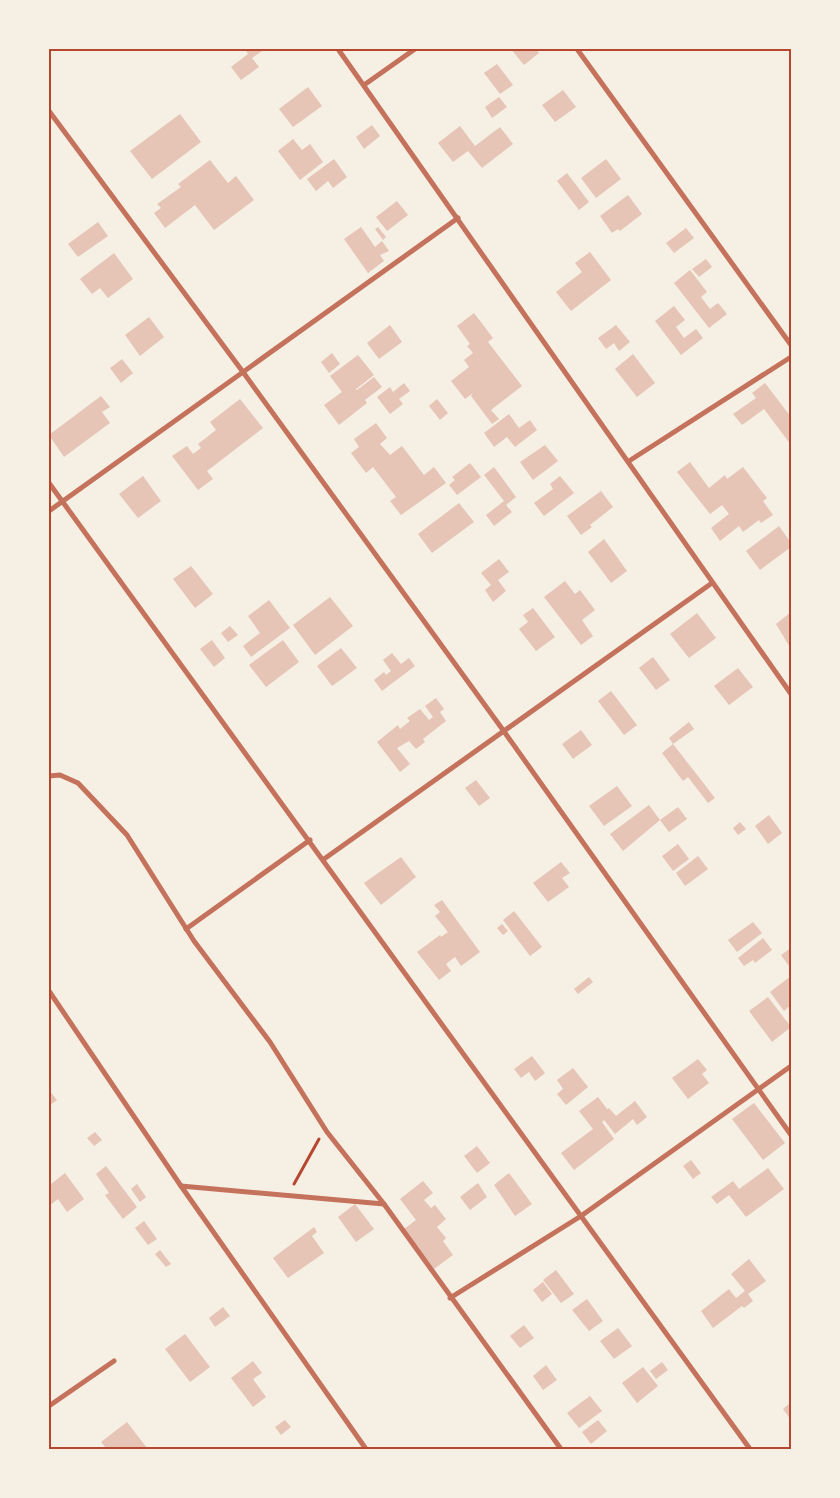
<svg xmlns="http://www.w3.org/2000/svg" width="840" height="1498" font-family="Roboto,sans-serif">
<style>
.building{fill:#e6c5b7}
.lines{fill:none;stroke-linecap:round;stroke-linejoin:round}
.path{stroke:#b5482f;stroke-width:3}
.minor{stroke:#c5725c;stroke-width:5}
.neatline{fill:none;stroke:#b5482f;stroke-width:2}
</style>
<rect width="100%" height="100%" fill="#f6efe4"/>
<!-- building -->
<g class="building">
<polygon points="245,49 265,49 252,58 259,67 241,80 231,67 248,54"/>
<polygon points="511,49 536,49 539,53 524,65"/>
<polygon points="497,64 513,85 500,94 484,73"/>
<polygon points="308,87 322,106 293,127 279,109"/>
<polygon points="563,90 576,107 555,122 542,105"/>
<polygon points="499,97 507,107 492,118 485,107"/>
<polygon points="180,114 201,142 152,179 130,151"/>
<polygon points="372,125 380,136 364,149 356,137"/>
<polygon points="460,126 475,146 500,127 513,144 482,168 468,151 453,162 438,143"/>
<polygon points="293,139 302,150 310,144 323,162 300,180 278,151"/>
<polygon points="334,159 347,177 333,188 328,181 316,191 307,179"/>
<polygon points="606,159 621,179 596,198 581,178"/>
<polygon points="210,160 228,183 236,176 254,200 214,230 195,205 165,228 154,213 161,208 157,204 181,187 178,184"/>
<polygon points="567,173 589,202 579,210 557,181"/>
<polygon points="628,195 642,214 620,231 618,229 612,233 600,216"/>
<polygon points="397,201 408,215 387,231 376,217"/>
<polygon points="98,222 108,236 78,257 68,244"/>
<polygon points="361,227 375,247 382,241 389,251 380,255 384,261 368,273 344,239"/>
<polygon points="378,227 386,237 383,240 375,229"/>
<polygon points="686,228 694,238 674,253 666,243"/>
<polygon points="590,252 611,280 571,311 556,292 582,272 575,263"/>
<polygon points="114,253 133,279 108,298 100,288 92,294 80,279"/>
<polygon points="706,259 712,267 699,277 692,269"/>
<polygon points="690,270 707,292 701,297 710,309 718,303 727,314 709,328 674,283"/>
<polygon points="674,306 685,320 676,327 684,338 696,329 703,338 681,355 655,321"/>
<polygon points="474,313 493,338 488,342 522,386 491,410 499,419 492,424 471,396 473,393 465,399 451,381 469,367 464,360 473,353 467,346 470,344 457,326"/>
<polygon points="149,317 164,337 140,356 125,335"/>
<polygon points="390,325 402,342 379,359 367,343"/>
<polygon points="616,325 630,342 619,351 614,343 606,349 598,338"/>
<polygon points="332,353 340,364 329,373 321,362"/>
<polygon points="633,354 655,383 637,397 615,369"/>
<polygon points="358,355 374,375 356,389 357,390 374,377 382,387 365,400 367,403 339,425 324,405 342,392 330,376"/>
<polygon points="122,359 133,373 121,383 110,368"/>
<polygon points="404,383 410,391 399,399 403,404 390,414 377,397 390,387 393,392"/>
<polygon points="765,383 791,417 791,445 764,409 742,425 733,414 756,398 752,393"/>
<polygon points="101,396 110,407 102,412 110,423 64,457 49,435"/>
<polygon points="240,399 263,428 207,471 213,479 198,490 172,456 187,446 193,454 201,448 198,444 216,430 210,422"/>
<polygon points="437,399 448,413 440,420 429,406"/>
<polygon points="509,414 519,428 530,420 537,430 515,447 507,437 494,447 484,433"/>
<polygon points="376,423 387,438 380,444 390,455 402,446 424,475 434,467 446,483 401,515 390,501 396,497 373,467 366,473 351,453 359,447 354,439"/>
<polygon points="545,445 558,461 533,480 520,462"/>
<polygon points="690,462 709,488 725,475 727,479 743,467 767,498 763,501 773,515 761,523 759,520 743,532 739,526 720,541 711,528 729,514 722,505 710,514 677,472"/>
<polygon points="470,463 481,477 457,495 449,485 455,480 452,477"/>
<polygon points="494,467 516,497 506,505 512,512 494,526 486,515 504,501 484,475"/>
<polygon points="143,476 161,501 138,518 119,494"/>
<polygon points="560,476 574,493 544,516 534,503 553,489 550,484"/>
<polygon points="601,491 613,507 590,525 592,527 581,535 567,516"/>
<polygon points="459,503 474,522 432,553 418,534"/>
<polygon points="779,526 791,543 791,547 760,570 746,551"/>
<polygon points="604,539 627,571 611,583 588,552"/>
<polygon points="499,559 509,572 498,580 506,591 493,602 485,590 491,585 481,573"/>
<polygon points="191,566 213,594 195,608 173,579"/>
<polygon points="565,581 575,594 580,590 595,610 582,620 593,636 581,645 544,597"/>
<polygon points="330,597 353,626 315,655 293,625"/>
<polygon points="269,600 290,628 251,657 243,646 260,633 248,616"/>
<polygon points="533,608 555,637 536,651 519,629 528,622 523,615"/>
<polygon points="791,612 791,649 776,624"/>
<polygon points="697,613 716,638 689,658 670,634"/>
<polygon points="230,626 238,635 228,642 221,633"/>
<polygon points="212,640 225,658 214,667 200,649"/>
<polygon points="283,640 299,662 266,687 249,665"/>
<polygon points="341,648 357,668 332,686 317,666"/>
<polygon points="392,653 401,664 409,658 415,666 382,691 374,680 384,672 386,675 391,671 383,660"/>
<polygon points="653,657 670,680 656,690 639,668"/>
<polygon points="738,668 753,687 729,705 714,686"/>
<polygon points="611,691 637,725 624,735 598,701"/>
<polygon points="436,698 444,709 440,712 446,721 423,739 425,742 416,749 409,741 397,748 410,764 400,772 377,742 398,725 400,729 410,721 407,718 420,709 429,720 433,717 425,706"/>
<polygon points="689,722 694,729 673,744 715,798 708,803 688,777 683,781 662,753 673,744 669,738"/>
<polygon points="581,730 592,745 573,759 562,744"/>
<polygon points="476,780 490,798 479,806 465,788"/>
<polygon points="617,786 632,806 604,826 589,806"/>
<polygon points="649,805 660,820 623,851 610,834"/>
<polygon points="678,807 687,819 669,832 660,820"/>
<polygon points="769,815 782,833 768,844 755,826"/>
<polygon points="740,822 746,829 738,835 733,828"/>
<polygon points="678,844 689,859 673,871 662,856"/>
<polygon points="698,856 708,869 685,886 676,873"/>
<polygon points="401,857 416,877 381,905 364,883"/>
<polygon points="561,862 570,873 562,878 569,887 548,902 533,883"/>
<polygon points="442,900 480,952 461,966 455,957 446,964 451,971 439,980 417,952 440,935 441,937 448,932 435,916 440,912 434,905"/>
<polygon points="514,911 542,947 530,956 503,920"/>
<polygon points="753,922 762,933 737,952 728,940"/>
<polygon points="502,924 508,931 503,935 497,928"/>
<polygon points="763,938 772,950 755,963 753,960 744,966 738,958"/>
<polygon points="791,948 791,969 781,955"/>
<polygon points="791,976 791,1005 784,1011 770,992"/>
<polygon points="589,977 593,982 578,994 574,989"/>
<polygon points="768,997 791,1027 772,1042 749,1011"/>
<polygon points="532,1056 545,1073 535,1081 529,1072 521,1078 514,1069"/>
<polygon points="698,1059 707,1070 702,1074 709,1083 688,1099 672,1078"/>
<polygon points="573,1068 588,1087 566,1105 557,1094 563,1089 557,1080"/>
<polygon points="49,1090 57,1100 49,1106"/>
<polygon points="598,1097 607,1109 609,1108 616,1116 635,1101 647,1117 637,1125 633,1119 615,1134 604,1120 602,1122 614,1139 574,1170 561,1153 593,1129 579,1111"/>
<polygon points="754,1103 785,1143 763,1160 732,1119"/>
<polygon points="95,1132 102,1140 94,1146 87,1138"/>
<polygon points="477,1146 490,1163 477,1173 464,1156"/>
<polygon points="691,1160 701,1173 693,1179 683,1166"/>
<polygon points="106,1166 137,1207 123,1219 105,1195 109,1193 96,1174"/>
<polygon points="768,1168 784,1189 746,1217 729,1195 717,1204 711,1197 733,1181 739,1189"/>
<polygon points="65,1173 84,1199 67,1212 58,1199 49,1206 49,1181 51,1184"/>
<polygon points="509,1173 532,1204 515,1216 494,1185"/>
<polygon points="423,1181 433,1193 424,1200 431,1208 435,1205 446,1219 437,1227 446,1238 443,1241 453,1255 434,1269 404,1229 416,1220 400,1199"/>
<polygon points="478,1183 487,1197 470,1210 460,1197"/>
<polygon points="137,1184 146,1197 140,1202 131,1189"/>
<polygon points="355,1204 374,1229 356,1242 338,1217"/>
<polygon points="144,1221 157,1239 148,1245 135,1228"/>
<polygon points="314,1227 317,1232 312,1236 324,1253 288,1278 273,1258"/>
<polygon points="160,1250 171,1264 166,1267 155,1254"/>
<polygon points="749,1259 766,1281 748,1294 753,1301 744,1308 742,1306 713,1328 701,1311 729,1289 736,1298 745,1291 731,1274"/>
<polygon points="556,1270 574,1294 561,1303 543,1280"/>
<polygon points="543,1282 552,1294 542,1302 533,1290"/>
<polygon points="587,1299 603,1321 589,1331 572,1310"/>
<polygon points="223,1307 230,1316 215,1327 209,1318"/>
<polygon points="524,1325 534,1338 520,1348 510,1336"/>
<polygon points="618,1328 632,1346 614,1359 600,1341"/>
<polygon points="185,1334 210,1367 190,1382 165,1349"/>
<polygon points="253,1361 262,1373 253,1379 266,1397 253,1407 231,1378"/>
<polygon points="662,1362 668,1370 656,1379 650,1371"/>
<polygon points="546,1365 557,1380 543,1390 533,1376"/>
<polygon points="643,1367 658,1386 637,1403 622,1383"/>
<polygon points="590,1396 602,1411 579,1428 567,1413"/>
<polygon points="791,1402 791,1420 783,1409"/>
<polygon points="285,1420 291,1427 281,1435 275,1427"/>
<polygon points="598,1420 607,1431 591,1444 582,1432"/>
<polygon points="127,1422 147,1448 107,1449 101,1442"/>
</g>
<g class="lines">
<!-- path -->
<polyline class="path" points="294,1184 319,1139"/>
<!-- minor -->
<g class="minor">
<polyline points="338,49 791,694"/>
<polyline points="577,49 791,345"/>
<polyline points="364,85 415,49"/>
<polyline points="49,111 243,372 503,730 791,1135"/>
<polyline points="629,461 791,357"/>
<polyline points="49,483 750,1449"/>
<polyline points="49,511 458,218"/>
<polyline points="49,776 60,775 78,783 127,835 194,941 270,1042 327,1132 384,1204 561,1449"/>
<polyline points="324,859 712,583"/>
<polyline points="186,929 310,840"/>
<polyline points="49,991 181,1186 366,1449"/>
<polyline points="181,1186 384,1204"/>
<polyline points="450,1298 581,1216 791,1066"/>
<polyline points="49,1406 114,1361"/>
</g>
</g>
<!-- border -->
<rect width="840" height="1498" fill="none" stroke="#f6efe4" stroke-width="100"/>
<rect x="50" y="50" width="740" height="1398" class="neatline"/>
</svg>
